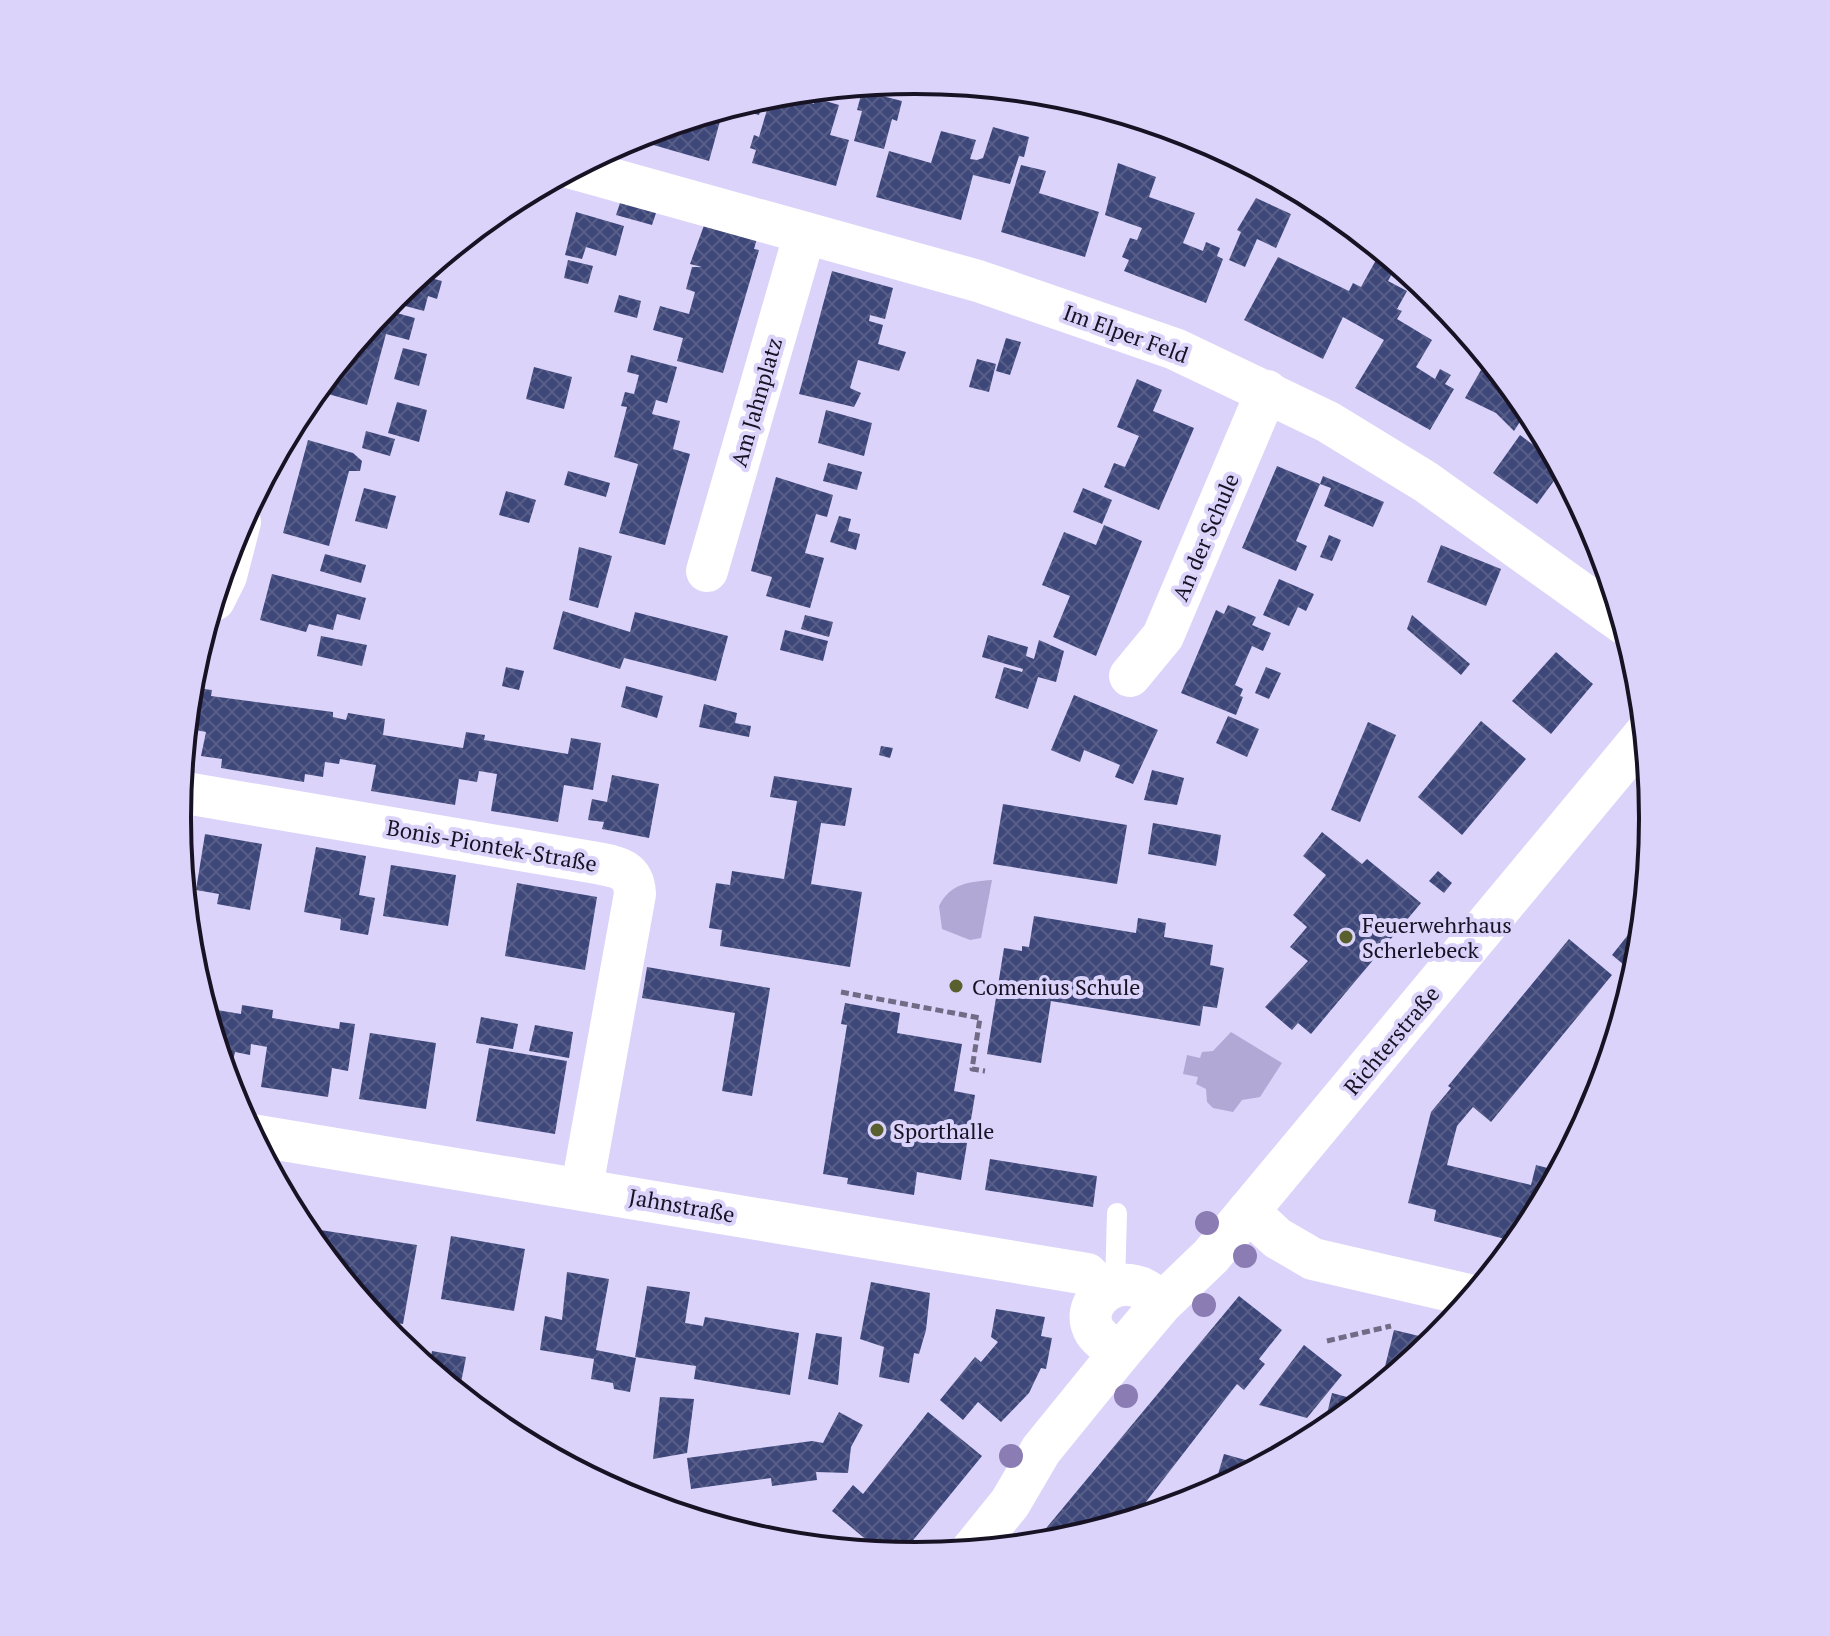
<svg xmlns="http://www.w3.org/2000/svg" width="1830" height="1636" font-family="'PT Serif',serif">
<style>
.green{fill:#b2a8d5}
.building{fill:url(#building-cross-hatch)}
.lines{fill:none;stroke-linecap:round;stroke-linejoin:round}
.path{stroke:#716b86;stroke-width:5;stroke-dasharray:8 4;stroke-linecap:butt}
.lane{stroke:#fff;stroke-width:20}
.street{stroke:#fff;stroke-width:42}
.tree{fill:#8b7cb3}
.poi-dot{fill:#595f2d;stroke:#dbd3fa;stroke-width:3}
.labels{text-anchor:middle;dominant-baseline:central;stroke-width:8;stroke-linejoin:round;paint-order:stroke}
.street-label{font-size:22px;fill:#181324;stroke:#dbd3fa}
.poi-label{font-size:22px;fill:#181324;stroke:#dbd3fa;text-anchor:start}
.rim{fill:none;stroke:#181324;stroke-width:4}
</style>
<defs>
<pattern id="building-cross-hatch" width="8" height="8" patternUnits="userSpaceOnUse" patternTransform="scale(2)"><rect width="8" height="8" fill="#3e4779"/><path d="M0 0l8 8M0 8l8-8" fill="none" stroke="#575e87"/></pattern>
</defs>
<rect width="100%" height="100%" fill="#dbd3fa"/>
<!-- green -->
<g class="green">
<path d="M992 880 981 938 970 940 942 929 939 906C951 883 968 882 992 880Z"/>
<polygon points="1231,1032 1282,1063 1260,1097 1242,1100 1233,1112 1213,1108 1207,1102 1206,1089 1196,1084 1198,1077 1183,1074 1187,1055 1200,1058 1202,1052 1213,1051"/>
</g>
<!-- building -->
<g class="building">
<polygon points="862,91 902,101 897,121 892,119 884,149 854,141 862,111 857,110"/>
<polygon points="765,96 759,115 730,107 745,102"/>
<polygon points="771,96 787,100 788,96 814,104 815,98 839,105 830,135 849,140 836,186 752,163 756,150 750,148 754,135 759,137"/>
<polygon points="714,112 722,114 709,161 629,138"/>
<polygon points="993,127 1029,137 1024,157 1019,156 1010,184 973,175 961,220 876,197 889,151 931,163 941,131 976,140 970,159 977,160 983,158"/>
<polygon points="1118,163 1156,177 1149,197 1195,213 1183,243 1203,251 1206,242 1220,248 1217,256 1223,259 1206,303 1124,271 1129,260 1122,257 1130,238 1137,240 1142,228 1105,215"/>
<polygon points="1021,165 1046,171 1039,193 1099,212 1085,257 1001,232"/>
<polygon points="622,197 658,207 652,225 616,215"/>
<polygon points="1256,198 1291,214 1276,248 1257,239 1245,267 1229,260 1241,232 1237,230"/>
<polygon points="576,212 624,226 616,256 586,247 582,259 565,255"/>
<polygon points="706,220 758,235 754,249 759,250 723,373 677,361 683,338 653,330 660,306 689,314 695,292 686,289 692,267 702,267 690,264"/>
<polygon points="1381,251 1397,264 1388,281 1407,291 1397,309 1402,311 1397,319 1432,340 1416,367 1435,379 1440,369 1451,375 1445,384 1454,389 1430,430 1355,388 1384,340 1343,317 1323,359 1244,320 1278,257 1349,291 1353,283 1361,287"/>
<polygon points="568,260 593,266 588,284 564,278"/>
<polygon points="832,271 893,288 885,319 870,315 869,321 883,325 878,344 906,352 899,371 858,360 850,388 861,393 854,407 799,394"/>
<polygon points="419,275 442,281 437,299 428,296 424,311 394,303 397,293"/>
<polygon points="619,295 641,301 637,318 614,312"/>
<polygon points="382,309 415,318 409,340 386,334 367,405 321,392 324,380"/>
<polygon points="1006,338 1021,342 1010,375 996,371"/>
<polygon points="403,348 427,354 419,386 394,379"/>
<polygon points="631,355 677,367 667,403 656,400 652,414 680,421 673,449 690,454 665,545 619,533 638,464 614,457 627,407 621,406 625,392 634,394 639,375 627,372"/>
<polygon points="977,359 996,364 989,392 969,387"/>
<polygon points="534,367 572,377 564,409 526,399"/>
<polygon points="1481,370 1508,383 1529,408 1514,431 1496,413 1465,398"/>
<polygon points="1137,379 1162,390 1153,411 1194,428 1159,510 1104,487 1114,463 1125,467 1139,436 1117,427"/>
<polygon points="397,402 427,410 419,442 388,433"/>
<polygon points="826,410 872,423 864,456 818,443"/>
<polygon points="366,431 395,439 390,456 362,448"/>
<polygon points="1520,435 1558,463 1562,470 1537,504 1493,473"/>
<polygon points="308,440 353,453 362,461 360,471 349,471 329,546 283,533"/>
<polygon points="828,463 862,472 857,490 823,481"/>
<polygon points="1277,466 1320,484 1323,476 1384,502 1373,527 1324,506 1331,488 1320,484 1296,541 1307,546 1296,571 1242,548"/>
<polygon points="568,471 610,483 606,497 564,485"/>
<polygon points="776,477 833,495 827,517 816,514 805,553 824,558 810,608 766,596 772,577 751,571"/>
<polygon points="364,488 396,496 387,529 355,521"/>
<polygon points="1083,488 1112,500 1102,524 1073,512"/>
<polygon points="506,491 536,500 529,523 499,515"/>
<polygon points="839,516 851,519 848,531 860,534 856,550 830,542"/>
<polygon points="1104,525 1142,541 1096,656 1053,637 1070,596 1042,585 1064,532 1096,545"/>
<polygon points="1329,535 1341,540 1332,561 1320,557"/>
<polygon points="1441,545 1501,569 1486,606 1427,582"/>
<polygon points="579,547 612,556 598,608 569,600"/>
<polygon points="325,554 366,565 361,583 320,571"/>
<polygon points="272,574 366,598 360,620 337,614 333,630 309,624 306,632 260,620"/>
<polygon points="1279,579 1314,594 1306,611 1298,607 1289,626 1263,615"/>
<polygon points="1228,605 1256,617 1252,625 1271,633 1263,651 1252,646 1235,685 1243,689 1240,696 1243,697 1236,715 1181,693 1216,610 1224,614"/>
<polygon points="563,611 630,632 635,612 728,636 716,681 624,658 620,669 553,649"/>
<polygon points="805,615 833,622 829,637 801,629"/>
<polygon points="1412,615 1470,664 1461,675 1407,629"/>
<polygon points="785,630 828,641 823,661 780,650"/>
<polygon points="988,635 1028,647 1026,656 1034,659 1039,640 1064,651 1056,682 1038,677 1028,709 995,698 1004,667 1022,672 1023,669 982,657"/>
<polygon points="321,636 367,645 362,666 317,656"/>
<polygon points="1556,652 1593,684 1551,734 1512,701"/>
<polygon points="506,667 524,671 519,690 502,686"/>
<polygon points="1266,667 1281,673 1269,699 1255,693"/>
<polygon points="626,686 663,696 657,718 621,707"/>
<polygon points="197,688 212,690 211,696 333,712 333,717 346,720 348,713 385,719 383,735 463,748 466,732 485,735 484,740 568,754 571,738 601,743 593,790 564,785 558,822 491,811 497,774 479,771 477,782 459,779 455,805 371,791 376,765 340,759 339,764 325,762 323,777 305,774 304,782 221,768 222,759 201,756 206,732 191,729"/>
<polygon points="1074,695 1158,730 1133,784 1115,777 1120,765 1084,750 1080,762 1051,750"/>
<polygon points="704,704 737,713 735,723 751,726 749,737 699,727"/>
<polygon points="1228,716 1259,729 1247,757 1216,743"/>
<polygon points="1481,721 1526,759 1462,835 1418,797"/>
<polygon points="1368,722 1396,735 1360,822 1331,810"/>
<polygon points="881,746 893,748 890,758 879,755"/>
<polygon points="1152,770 1184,778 1177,805 1144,800"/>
<polygon points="612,775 659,784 649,838 602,829 604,822 588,820 592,799 607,802"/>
<polygon points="774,776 852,788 845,826 821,823 811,884 862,892 850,967 720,946 722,930 709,928 716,883 730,885 732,871 784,879 797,801 770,797"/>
<polygon points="1003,804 1127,825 1117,884 993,864"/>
<polygon points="1153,823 1221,835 1216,866 1148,854"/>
<polygon points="1322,832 1362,864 1367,859 1421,903 1311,1034 1298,1023 1292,1030 1265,1007 1308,961 1290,947 1307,927 1293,915 1326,875 1303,856"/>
<polygon points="205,834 262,844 250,910 217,904 219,894 196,890"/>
<polygon points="316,847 366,856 359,895 375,898 368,935 340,930 341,919 304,912"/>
<polygon points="391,865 456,875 448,926 383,916"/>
<polygon points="1438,871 1452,883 1444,893 1429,881"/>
<polygon points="517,883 597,897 585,970 505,956"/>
<polygon points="1034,916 1136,933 1138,918 1166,923 1164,937 1213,945 1210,965 1224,968 1217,1008 1203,1006 1200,1026 1051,1001 1041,1063 987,1054 1004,948 1022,951 1022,946 1029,947"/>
<polygon points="1643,916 1639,962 1635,974 1612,955"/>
<polygon points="1569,939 1612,975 1491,1122 1473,1107 1457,1126 1447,1165 1531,1185 1536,1165 1559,1171 1517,1242 1434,1221 1436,1210 1408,1203 1431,1112 1451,1088 1448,1086"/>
<polygon points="647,967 770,988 752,1096 722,1091 735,1013 642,998"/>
<polygon points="845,1003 900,1013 897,1033 962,1044 954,1091 975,1095 961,1180 917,1172 914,1195 847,1184 848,1178 823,1174 847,1025 841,1024"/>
<polygon points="242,1005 273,1010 272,1018 339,1029 340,1022 355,1024 348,1071 332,1068 328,1097 261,1087 267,1047 251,1044 250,1055 235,1052 228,1082 205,1008 241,1014"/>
<polygon points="481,1017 518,1024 513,1049 476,1043"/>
<polygon points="535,1025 573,1032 569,1058 529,1051"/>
<polygon points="370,1033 436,1043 426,1109 359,1099"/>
<polygon points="489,1048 567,1061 555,1134 476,1121"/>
<polygon points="990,1159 1097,1176 1093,1207 985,1190"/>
<polygon points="301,1227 417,1245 403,1324 377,1320 376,1310 368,1309"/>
<polygon points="451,1236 525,1249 514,1311 441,1299"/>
<polygon points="567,1272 609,1279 596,1350 636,1358 630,1392 614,1389 613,1383 591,1379 594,1359 540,1350 545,1316 562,1320"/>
<polygon points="871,1282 930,1293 926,1330 919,1354 914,1353 909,1383 879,1377 884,1347 860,1339"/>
<polygon points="647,1286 690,1292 685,1323 703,1326 705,1317 799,1333 790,1395 694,1379 696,1366 635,1357"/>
<polygon points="1239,1296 1282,1330 1259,1359 1265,1364 1244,1390 1237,1384 1230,1393 1132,1520 1059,1542 1033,1544"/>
<polygon points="996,1309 1045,1317 1041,1336 1052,1338 1046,1369 1041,1368 1029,1393 1001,1422 978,1402 963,1420 940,1400 975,1357 981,1362 998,1342 991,1337"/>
<polygon points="1394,1330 1436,1340 1380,1387"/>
<polygon points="816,1333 842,1337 838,1385 808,1379"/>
<polygon points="1304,1345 1342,1375 1307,1418 1259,1405"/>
<polygon points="432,1351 466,1357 460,1388 450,1386 429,1369"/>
<polygon points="1332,1393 1362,1401 1334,1424 1325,1422"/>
<polygon points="660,1397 694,1399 687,1453 653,1459"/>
<polygon points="839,1412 863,1425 851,1447 848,1473 816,1472 817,1480 772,1486 771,1478 691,1489 687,1458 812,1441 823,1443"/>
<polygon points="928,1412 982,1456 901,1555 882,1553 832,1511 853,1485 863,1494"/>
<polygon points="1224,1454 1249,1461 1263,1465 1213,1491"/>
</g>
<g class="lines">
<!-- path -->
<g class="path">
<polyline points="841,992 980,1018 972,1069 985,1071"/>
<polyline points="1327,1341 1391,1326"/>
</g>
<!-- lane -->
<polyline class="lane" points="1115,1285 1117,1213"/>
<!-- street -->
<g class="street">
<polyline points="572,168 978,281 1175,349 1328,422 1426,482 1623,623"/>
<polyline points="707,571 805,233"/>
<polyline points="214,600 226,576 240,522"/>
<polyline points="1130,676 1163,636 1267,391"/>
<path d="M180 792 597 863C619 867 634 870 635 894L582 1187"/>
<polyline points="252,1135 1087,1274 1104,1291"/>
<polyline points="1248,1211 1277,1238 1313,1259 1473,1296"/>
<path d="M1119 1354C1112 1347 1100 1340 1095 1332 1079 1306 1109 1279 1135 1286 1146 1288 1154 1296 1162 1303"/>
<polyline points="972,1550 1010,1503 1041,1450 1119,1354 1162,1303 1211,1256 1645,734"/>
</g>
</g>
<!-- trees -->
<g class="tree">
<circle cx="1207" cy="1223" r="12"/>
<circle cx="1245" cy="1256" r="12"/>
<circle cx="1204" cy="1305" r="12"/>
<circle cx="1126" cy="1396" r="12"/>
<circle cx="1011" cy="1456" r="12"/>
</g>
<!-- markers -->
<g class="poi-dot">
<circle cx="1346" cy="937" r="8"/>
<circle cx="956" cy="986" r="8"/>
<circle cx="877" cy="1130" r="8"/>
</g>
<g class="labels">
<!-- street labels -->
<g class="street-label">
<text transform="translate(1126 333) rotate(20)">Im Elper Feld</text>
<text transform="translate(756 402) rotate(-74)">Am Jahnplatz</text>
<text transform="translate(1205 537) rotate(-67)">An der Schule</text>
<text transform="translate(492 845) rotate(10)">Bonis-Piontek-Straße</text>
<text transform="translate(1391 1040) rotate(-50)">Richterstraße</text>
<text transform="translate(682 1205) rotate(10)">Jahnstraße</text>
</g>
<!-- poi labels -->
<g class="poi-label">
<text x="1362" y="924">Feuerwehrhaus<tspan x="1362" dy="25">Scherlebeck</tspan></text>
<text x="972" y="986">Comenius Schule</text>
<text x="893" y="1130">Sporthalle</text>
</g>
</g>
<!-- crop -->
<path d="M0 0H1830V1636H0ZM191 818a724 724 0 1 1 1448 0a724 724 0 1 1-1448 0Z" fill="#dbd3fa" fill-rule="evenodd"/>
<path class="rim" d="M191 818a724 724 0 1 1 1448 0a724 724 0 1 1-1448 0Z"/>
</svg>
